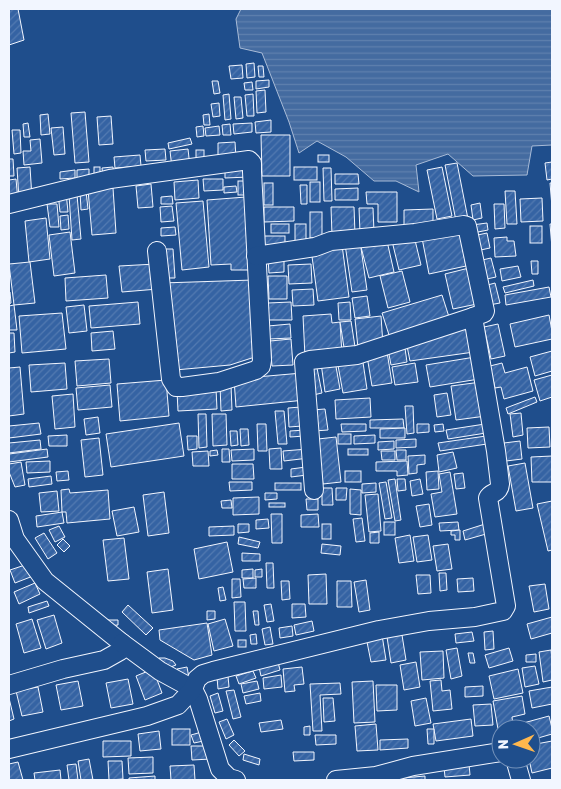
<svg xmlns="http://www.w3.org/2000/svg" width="561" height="789" font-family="Rubik,sans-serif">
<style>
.water{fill:url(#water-rules);stroke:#a8bbd7}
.building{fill:url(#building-hatch);stroke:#f2f6ff}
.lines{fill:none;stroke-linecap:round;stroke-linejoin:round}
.minor-casing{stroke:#f2f6ff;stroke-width:20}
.minor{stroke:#1f4e8c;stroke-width:18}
</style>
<defs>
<pattern id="water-rules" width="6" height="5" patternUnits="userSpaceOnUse" patternTransform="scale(1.25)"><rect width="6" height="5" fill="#446ba0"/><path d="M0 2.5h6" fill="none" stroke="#5f81ae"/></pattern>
<pattern id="building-hatch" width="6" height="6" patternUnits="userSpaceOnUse" patternTransform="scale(1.25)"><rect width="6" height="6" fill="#3563a3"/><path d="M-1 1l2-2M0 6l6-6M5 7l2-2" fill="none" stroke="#537ab1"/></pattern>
</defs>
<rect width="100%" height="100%" fill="#1f4e8c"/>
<!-- water -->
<polygon class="water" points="241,9 552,9 552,145 532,146 527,175 473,176 448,154 416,165 419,192 396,181 374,181 346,157 317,141 299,153 289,122 262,53 240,48 236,19"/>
<!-- building -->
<g class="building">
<polygon points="9,9 18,9 24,40 9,45"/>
<polygon points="254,63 255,77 247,78 246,64"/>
<polygon points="242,65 243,78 231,79 229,66"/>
<polygon points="258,66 263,66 264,77 259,77"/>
<polygon points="269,80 269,87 256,89 256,81"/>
<polygon points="212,81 218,81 220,93 214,94"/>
<polygon points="252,82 253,90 245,90 244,83"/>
<polygon points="265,90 266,112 257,113 256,91"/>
<polygon points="229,94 231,119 225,120 223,95"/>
<polygon points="253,94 254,116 247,116 245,95"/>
<polygon points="234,97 241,97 243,118 236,119"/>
<polygon points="219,103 220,116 213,117 211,104"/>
<polygon points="85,112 89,162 75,163 71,113"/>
<polygon points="48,114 50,134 41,135 40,115"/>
<polygon points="209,114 210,125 204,125 203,115"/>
<polygon points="111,116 113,144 99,145 97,117"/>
<polygon points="271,120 271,132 256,133 255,122"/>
<polygon points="28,123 30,137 24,137 23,124"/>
<polygon points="252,123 252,132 234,134 233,124"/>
<polygon points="230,124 231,135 223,135 222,125"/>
<polygon points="203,126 204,136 197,137 196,127"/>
<polygon points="219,126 220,135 206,136 205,128"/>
<polygon points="63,127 65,154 54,155 51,128"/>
<polygon points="12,130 20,130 21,153 14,154"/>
<polygon points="261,135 290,135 290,176 262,176"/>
<polygon points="190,138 192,144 169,149 168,143"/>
<polygon points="40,139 42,163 24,165 23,151 31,151 30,140"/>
<polygon points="235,142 236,158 218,159 218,143"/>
<polygon points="165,149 166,160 146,161 145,150"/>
<polygon points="188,149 190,167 172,168 170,151"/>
<rect x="196" y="150" width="8" height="12"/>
<polygon points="140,155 141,166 115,168 114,157"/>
<rect x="318" y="155" width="11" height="7"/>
<polygon points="9,159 13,159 14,176 9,176"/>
<polygon points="552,162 552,179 547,180 545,163"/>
<polygon points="457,163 468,219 456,221 445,165"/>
<polygon points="249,164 249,177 225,178 225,165"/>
<polygon points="30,167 32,198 19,199 17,168"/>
<rect x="94" y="167" width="6" height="10"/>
<polygon points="113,167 114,177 103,177 102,168"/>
<rect x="294" y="167" width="23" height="13"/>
<polygon points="442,167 452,216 437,219 427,170"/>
<polygon points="323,168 331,168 332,201 324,201"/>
<polygon points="89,169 89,178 77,179 77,170"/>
<polygon points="75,170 75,178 60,179 60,172"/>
<polygon points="335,174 358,174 359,184 335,184"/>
<polygon points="16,179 18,201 9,202 9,180"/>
<polygon points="203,179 223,179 223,190 204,191"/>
<polygon points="198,180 199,198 175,200 174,182"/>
<rect x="238" y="181" width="13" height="14"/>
<rect x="310" y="182" width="10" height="20"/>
<rect x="264" y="183" width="9" height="22"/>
<polygon points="550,183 552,183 552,207"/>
<polygon points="151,184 153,207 138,208 136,186"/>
<polygon points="300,185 307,185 307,204 301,204"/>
<polygon points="236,186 237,192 224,193 224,187"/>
<polygon points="113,188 116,233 92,235 88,190"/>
<polygon points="358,188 358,200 335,200 335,189"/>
<polygon points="86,191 88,209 81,210 80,192"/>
<polygon points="505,191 515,191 517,224 507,224"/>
<polygon points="66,192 68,212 60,212 58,193"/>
<polygon points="366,192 397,192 397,222 378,222 378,204 367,204"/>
<polygon points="69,195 77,195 81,239 72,240"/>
<polygon points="172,196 173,204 161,204 161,197"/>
<polygon points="246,197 250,270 231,270 231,264 211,265 207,200"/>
<polygon points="542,198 543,221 521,222 520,199"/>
<polygon points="203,201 209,267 182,270 176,203"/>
<polygon points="480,203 482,218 473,220 471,205"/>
<polygon points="47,204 57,204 59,227 50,227"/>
<polygon points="494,204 504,204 505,228 495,229"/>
<polygon points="172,206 174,221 161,222 160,207"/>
<polygon points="264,207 294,207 294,221 264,222"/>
<polygon points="331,207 354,207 355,234 332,235"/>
<polygon points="359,208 373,208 374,232 360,233"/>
<polygon points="433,209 433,227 404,228 404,210"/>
<rect x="310" y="212" width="12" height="26"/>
<polygon points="68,215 69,229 61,230 60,216"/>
<polygon points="46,218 50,259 29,262 25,221"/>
<polygon points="487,223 488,230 473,233 472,225"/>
<rect x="271" y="224" width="18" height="9"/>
<rect x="295" y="224" width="11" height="19"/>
<polygon points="550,224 552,224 552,248"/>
<rect x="530" y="226" width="12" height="17"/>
<polygon points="175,227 176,235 161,236 161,228"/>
<polygon points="459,230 466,266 429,274 422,238"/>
<polygon points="70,232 75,273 54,276 49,235"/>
<polygon points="487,233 490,248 476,251 473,236"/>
<rect x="263" y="236" width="22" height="10"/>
<polygon points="414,236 421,265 399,270 392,241"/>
<polygon points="507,237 507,241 514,241 516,256 495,257 494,238"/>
<polygon points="360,241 367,290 352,292 345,244"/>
<polygon points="387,241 394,272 369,278 361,247"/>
<polygon points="342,245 349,297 318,301 311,249"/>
<polygon points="163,249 173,249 175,278 165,278"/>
<polygon points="491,258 496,277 482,280 478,261"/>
<polygon points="268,259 284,259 284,272 269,273"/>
<polygon points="531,261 538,261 538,274 532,274"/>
<polygon points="30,262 35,303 14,305 9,264"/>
<polygon points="156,264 158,289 122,292 119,266"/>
<polygon points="311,264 312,283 289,284 288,265"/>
<polygon points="518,266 521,277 502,281 500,269"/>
<polygon points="469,268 477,304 453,309 445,274"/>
<polygon points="402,271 410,302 388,308 380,276"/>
<polygon points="106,275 108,298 66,301 65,278"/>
<polygon points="268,276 287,276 287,299 269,299"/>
<polygon points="253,280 258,356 230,365 175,370 162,283"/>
<polygon points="533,280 534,286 505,293 503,287"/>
<polygon points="495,283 500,303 489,305 484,286"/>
<polygon points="549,287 551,297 506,305 505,295"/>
<polygon points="313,289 314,305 293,306 292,290"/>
<polygon points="9,292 10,292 11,303 9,304"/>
<polygon points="442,295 450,320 390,338 382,313"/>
<polygon points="367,296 370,316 355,318 352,298"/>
<polygon points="138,302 140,324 91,328 89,306"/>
<polygon points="291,302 292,320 268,320 268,303"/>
<polygon points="350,302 351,320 339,320 338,303"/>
<polygon points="14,305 17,330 9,330 9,306"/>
<polygon points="84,305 87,331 69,333 66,307"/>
<polygon points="62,313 66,349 22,353 19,316"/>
<polygon points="331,314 332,323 340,322 342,355 305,357 303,316"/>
<polygon points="549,315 552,331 552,339 515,347 510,324"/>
<polygon points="381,316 383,345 358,348 355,319"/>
<polygon points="351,321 356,353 345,354 340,322"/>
<polygon points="290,324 291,338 269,339 268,326"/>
<polygon points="498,324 505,356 491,359 484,327"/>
<polygon points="469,326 474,352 410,361 406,341"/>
<polygon points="113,331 115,349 92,351 91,333"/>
<polygon points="9,333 14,333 15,352 9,353"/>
<polygon points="291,339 293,365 272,366 270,341"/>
<polygon points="404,342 407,362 391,365 387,344"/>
<polygon points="552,351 552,371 535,376 530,357"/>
<polygon points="387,352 392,383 372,386 367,356"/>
<polygon points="362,356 367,389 343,393 337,360"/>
<polygon points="475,357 479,379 430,387 426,365"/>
<polygon points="109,359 111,383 77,386 75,361"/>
<polygon points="335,361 340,389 325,392 321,363"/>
<polygon points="65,363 67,389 31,392 29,365"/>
<polygon points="415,363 418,382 395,385 392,367"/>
<polygon points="502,363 505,373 527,367 533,391 504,399 501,387 495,388 490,366"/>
<polygon points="20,367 24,414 9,416 9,368"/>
<polygon points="317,368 322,393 313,395 308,369"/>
<polygon points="302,373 305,400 236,407 234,379"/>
<polygon points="552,375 552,397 540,401 534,380"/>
<polygon points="166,380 169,416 120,421 117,384"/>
<polygon points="481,382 486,416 456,420 451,386"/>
<polygon points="110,385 112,407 78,410 76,388"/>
<polygon points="220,385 231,385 232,410 221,411"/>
<polygon points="216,389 217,409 178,411 177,391"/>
<polygon points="447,393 451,415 437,417 434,395"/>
<polygon points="73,394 75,427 55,429 52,396"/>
<polygon points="535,397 537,402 508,414 506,408"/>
<polygon points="370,398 371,417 336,419 335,400"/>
<polygon points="405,406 413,406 414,433 407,434"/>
<polygon points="301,407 302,426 289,427 288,408"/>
<polygon points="325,409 328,430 314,431 312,410"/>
<polygon points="275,411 284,411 287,444 278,444"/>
<polygon points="521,413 523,435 513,437 510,414"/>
<polygon points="198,414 206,414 207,447 199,448"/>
<polygon points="212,414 226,414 227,445 213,446"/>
<polygon points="98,417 100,433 86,435 84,419"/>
<polygon points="403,419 404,428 370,428 370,420"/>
<polygon points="39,423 41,434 9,438 9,426"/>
<polygon points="179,423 184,456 111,467 106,434"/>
<polygon points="257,424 266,424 267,451 258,451"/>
<polygon points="341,424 366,424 366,431 342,432"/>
<polygon points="417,424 429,424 429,432 417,433"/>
<polygon points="443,424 444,431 435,432 434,425"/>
<polygon points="485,424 486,433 448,439 446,430"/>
<polygon points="549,427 550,447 528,448 527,428"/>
<polygon points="405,428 405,438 380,438 380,429"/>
<polygon points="240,429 248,429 249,445 241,446"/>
<polygon points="305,430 305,436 290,437 290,431"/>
<polygon points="230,431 237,431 238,445 231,446"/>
<rect x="338" y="434" width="13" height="10"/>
<polygon points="67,435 67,446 49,446 48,436"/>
<polygon points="375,435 375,443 354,444 354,436"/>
<polygon points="187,436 197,436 197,449 188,450"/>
<polygon points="486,436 487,444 440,451 438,443"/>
<polygon points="336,437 341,482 323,484 318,439"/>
<polygon points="99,438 103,475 85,477 81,440"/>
<polygon points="416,439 416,447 396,448 396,440"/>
<polygon points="40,440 41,449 9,453 9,443"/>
<polygon points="394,441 394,449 378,450 378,442"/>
<polygon points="520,441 522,459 506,461 504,443"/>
<polygon points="281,448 282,469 270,469 269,449"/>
<polygon points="47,449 48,457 9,462 9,454"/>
<polygon points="222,449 229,449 230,462 222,462"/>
<polygon points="254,449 254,460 232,461 231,450"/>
<polygon points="308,449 309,458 284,461 283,451"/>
<rect x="348" y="449" width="20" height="6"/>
<polygon points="217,450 218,455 210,456 210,451"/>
<polygon points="396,450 406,450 406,460 397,460"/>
<polygon points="208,451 209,466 193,466 192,452"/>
<polygon points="381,451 395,451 395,460 382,460"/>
<polygon points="453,452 457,468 439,472 437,455"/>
<polygon points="425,455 425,464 417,465 417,473 409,474 408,456"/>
<polygon points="552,456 552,482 532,482 531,457"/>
<polygon points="50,461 50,472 27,473 26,462"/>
<polygon points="407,461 408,475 397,476 397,471 376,471 376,462"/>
<polygon points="21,462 25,485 15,487 9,472 9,464"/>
<polygon points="525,463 533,508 516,511 508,466"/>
<polygon points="232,464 253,464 254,479 232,479"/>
<polygon points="306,467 307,475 291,477 291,469"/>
<polygon points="68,471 69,480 57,481 56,472"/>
<rect x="345" y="471" width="16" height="11"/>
<polygon points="438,471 439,489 427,490 426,472"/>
<polygon points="450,472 457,514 435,517 431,494 442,492 439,474"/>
<polygon points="463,473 465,488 456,489 454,474"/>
<polygon points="51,476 52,484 29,487 28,479"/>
<polygon points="395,479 401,520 395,521 388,480"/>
<polygon points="397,479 405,479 406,490 398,491"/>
<polygon points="420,479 423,494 412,496 410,481"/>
<polygon points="229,482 252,482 252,490 230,491"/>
<polygon points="386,482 392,518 385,519 379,483"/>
<rect x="275" y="483" width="26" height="7"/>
<polygon points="376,483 376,492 362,493 362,484"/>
<polygon points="322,488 332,488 333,505 322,505"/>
<polygon points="336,488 347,488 346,500 336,500"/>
<polygon points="69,489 70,493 108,490 110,519 67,523 66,512 62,512 61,490"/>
<polygon points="350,489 361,490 361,515 350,514"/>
<polygon points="57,491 59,511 41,512 39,493"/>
<polygon points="164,492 169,533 148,536 143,495"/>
<polygon points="265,493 277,493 277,499 265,500"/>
<polygon points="378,494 381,531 369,532 365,495"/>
<polygon points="259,497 259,514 233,515 233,498"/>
<polygon points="306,499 318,499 318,510 307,510"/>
<polygon points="231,500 232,508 222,508 221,501"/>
<polygon points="552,501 552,550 548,551 537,504"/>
<rect x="269" y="503" width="16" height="4"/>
<polygon points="429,504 432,525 420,527 416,506"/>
<polygon points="134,507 139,532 117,536 112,511"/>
<polygon points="62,512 64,523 37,527 36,516"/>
<polygon points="271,514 282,514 282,543 272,543"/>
<polygon points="318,514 319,527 301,527 301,515"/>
<polygon points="362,518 365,541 356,542 353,519"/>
<polygon points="268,519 269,528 256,529 256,520"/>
<rect x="384" y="522" width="11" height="13"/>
<polygon points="458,522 459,530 440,531 439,523"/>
<polygon points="238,524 249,524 249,532 238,533"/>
<rect x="322" y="524" width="9" height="15"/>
<polygon points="485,524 486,534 465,540 463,531"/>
<polygon points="59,526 65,537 55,542 49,530"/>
<polygon points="234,526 234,535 209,536 209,527"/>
<polygon points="460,530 460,540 455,540 455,535 451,535 451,531"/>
<polygon points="379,532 379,543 370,543 370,533"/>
<polygon points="44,533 57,553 48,559 35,538"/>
<polygon points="410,535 414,561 399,563 395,538"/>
<polygon points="428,535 432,560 417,562 413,537"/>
<polygon points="239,537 260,542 258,548 238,544"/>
<polygon points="124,538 129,579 108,581 103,540"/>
<polygon points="63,539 70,546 64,552 57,545"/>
<polygon points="227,542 233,572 199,579 194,549"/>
<polygon points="322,544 341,546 340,555 321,553"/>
<polygon points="448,544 452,569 437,571 433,546"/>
<polygon points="242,553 260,554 260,561 242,561"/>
<polygon points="266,563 273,563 274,588 267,588"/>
<polygon points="28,564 33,576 15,583 10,570"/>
<polygon points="168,569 173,610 152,613 147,572"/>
<polygon points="253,569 253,578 242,578 242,570"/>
<polygon points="262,569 262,577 255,577 255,570"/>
<polygon points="439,573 446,573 447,590 440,591"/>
<polygon points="326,574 327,604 309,604 308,575"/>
<polygon points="416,575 430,575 431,593 418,594"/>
<polygon points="256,578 256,588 244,588 243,579"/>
<polygon points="473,578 474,591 458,592 457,579"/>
<polygon points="232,579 240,579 241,597 232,598"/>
<polygon points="366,580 370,610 359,612 354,582"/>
<polygon points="281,581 289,581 290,599 282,600"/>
<polygon points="337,581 351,581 352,607 337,607"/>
<polygon points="35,583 40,594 19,604 14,592"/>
<polygon points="545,584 549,609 534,612 529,586"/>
<polygon points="223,587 226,600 220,601 218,588"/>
<polygon points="47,601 49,606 29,613 28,607"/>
<polygon points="234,602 245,602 246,631 235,631"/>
<polygon points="271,604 274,621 267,622 264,605"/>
<polygon points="292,604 305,604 306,617 292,618"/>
<polygon points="128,605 153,628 146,635 122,612"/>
<polygon points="207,611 215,611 215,619 207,620"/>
<polygon points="253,611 258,611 259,625 255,625"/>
<polygon points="54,615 62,643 46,649 37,620"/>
<polygon points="552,617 552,633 531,639 527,624"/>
<polygon points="32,619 41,648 24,653 16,624"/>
<polygon points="225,619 233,646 214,651 208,624"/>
<polygon points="108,620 118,620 118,625 109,626"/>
<polygon points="312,621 314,631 296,635 294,625"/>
<polygon points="207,623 212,655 194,660 160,640 159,630"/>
<polygon points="292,626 293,636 280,638 279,628"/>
<polygon points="270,627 273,644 265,645 262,629"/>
<polygon points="493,631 494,649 485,650 484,632"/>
<polygon points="472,632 474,641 456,643 455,634"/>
<polygon points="256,634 257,644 251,644 250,635"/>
<polygon points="382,635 386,660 371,662 366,637"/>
<polygon points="402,635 406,660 391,663 387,637"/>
<rect x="238" y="640" width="8" height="7"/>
<polygon points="457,648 462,676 451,679 446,650"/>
<polygon points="509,648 513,661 489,668 485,655"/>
<polygon points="551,650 552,660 552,680 543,682 539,652"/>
<polygon points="443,651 444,678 422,680 420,652"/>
<polygon points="468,653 473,653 475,663 470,663"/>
<polygon points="536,654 536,662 526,662 526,655"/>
<polygon points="159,658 165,658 173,661 176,665 163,670"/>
<polygon points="278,662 280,670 261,676 259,667"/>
<polygon points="416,662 420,687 404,690 400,665"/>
<polygon points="535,666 539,684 525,687 522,668"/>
<polygon points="187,667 189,678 179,680 177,669"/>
<polygon points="302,667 304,684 294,685 295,691 285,692 283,669"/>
<polygon points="153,669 162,693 145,700 136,676"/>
<polygon points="518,669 523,693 494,699 489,676"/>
<polygon points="253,671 256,678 239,684 236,676"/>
<polygon points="281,675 282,687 264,689 263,678"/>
<polygon points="228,676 229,687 218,689 217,677"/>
<polygon points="128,679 133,704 111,708 106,683"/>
<polygon points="441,680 442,691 450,690 452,709 433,711 430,681"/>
<polygon points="78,681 83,706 61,710 56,685"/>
<polygon points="257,681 259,689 243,693 241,684"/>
<polygon points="373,681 375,722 354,723 352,682"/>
<polygon points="340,683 341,694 320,695 322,731 313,731 310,684"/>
<polygon points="376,685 397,685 397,710 377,711"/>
<polygon points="483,686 483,696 465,697 465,687"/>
<polygon points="38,687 43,712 22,716 16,691"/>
<polygon points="552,687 552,704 532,708 529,691"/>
<polygon points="234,690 241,717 233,719 226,691"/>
<polygon points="218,693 223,711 215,713 210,696"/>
<polygon points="260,693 261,701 246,704 244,696"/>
<polygon points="522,696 525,714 512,717 513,725 498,729 493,701"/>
<polygon points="9,698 14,719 9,721"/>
<polygon points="323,698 333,698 335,721 324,722"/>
<polygon points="426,698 431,723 415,726 411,701"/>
<polygon points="491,704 493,725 475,726 473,705"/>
<polygon points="549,716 552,728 552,734 531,740 531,729 517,729 516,725"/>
<polygon points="227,719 234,735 226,739 219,722"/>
<polygon points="471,719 473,736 436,741 433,724"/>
<polygon points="281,720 283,729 261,732 259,723"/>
<polygon points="376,724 378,750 357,751 355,726"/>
<polygon points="310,726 310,735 304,735 304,727"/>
<rect x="172" y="729" width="18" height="16"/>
<polygon points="427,729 434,729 434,744 428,744"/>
<polygon points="159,731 161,749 140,751 138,734"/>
<polygon points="205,731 208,740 194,743 191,735"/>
<polygon points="315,735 336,735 336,744 316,745"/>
<polygon points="408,739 408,748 380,750 380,740"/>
<polygon points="234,740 245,751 239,756 229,745"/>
<polygon points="103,741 131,741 131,756 103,757"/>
<polygon points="552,741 552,768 532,773 529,759 531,759 531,745"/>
<polygon points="191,746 210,746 211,759 192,760"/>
<polygon points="293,752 314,752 314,760 294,761"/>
<polygon points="244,754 260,759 259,765 243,760"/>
<polygon points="153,757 153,773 129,774 128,758"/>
<polygon points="89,759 93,780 81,780 78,761"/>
<polygon points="108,761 122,761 123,779 109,780"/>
<polygon points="18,762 23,780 9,780 9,764"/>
<polygon points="76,764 78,780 69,780 67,765"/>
<polygon points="469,764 470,775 445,777 444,767"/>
<polygon points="194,765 195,780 171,780 170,766"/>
<polygon points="60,770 61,780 35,780 34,773"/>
<polygon points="155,776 155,780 129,780 129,778"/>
<polygon points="425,776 425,780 391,780 391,779"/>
</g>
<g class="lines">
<defs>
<g id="minor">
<polyline points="9,204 110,179 249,160 252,163 252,172 262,360 261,366 256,370 219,382 182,387 176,387 171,379 157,251"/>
<polyline points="314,490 304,362 310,360 357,355 473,317"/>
<polyline points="9,520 15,539 45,581 122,643 120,651 104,660 63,669 9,685"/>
<polyline points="122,643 160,671 193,689 198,699 220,769 229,778 236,780"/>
<path d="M9 749 147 716 178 705 193 689 197 679 203 674 213 671 379 630 429 621 475 617 503 611 506 606 488 498C491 491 499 495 500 484L496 451 473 317 484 313 485 311 467 226 464 225 415 233 331 241 315 247 256 256"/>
<polyline points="515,759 521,780"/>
<polyline points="336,780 376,776 413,766 501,752"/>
</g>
</defs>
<!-- minor casing -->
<use href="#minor" class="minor-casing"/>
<!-- minor -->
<use href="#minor" class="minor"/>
</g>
<!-- border -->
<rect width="561" height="789" fill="none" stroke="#f2f6ff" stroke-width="20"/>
<!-- north arrow -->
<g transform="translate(516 744) rotate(268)"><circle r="24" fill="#1f4e8c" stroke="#7391ba"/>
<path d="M0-4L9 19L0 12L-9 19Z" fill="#ffb74d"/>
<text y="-8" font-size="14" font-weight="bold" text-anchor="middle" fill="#f2f6ff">N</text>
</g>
</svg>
